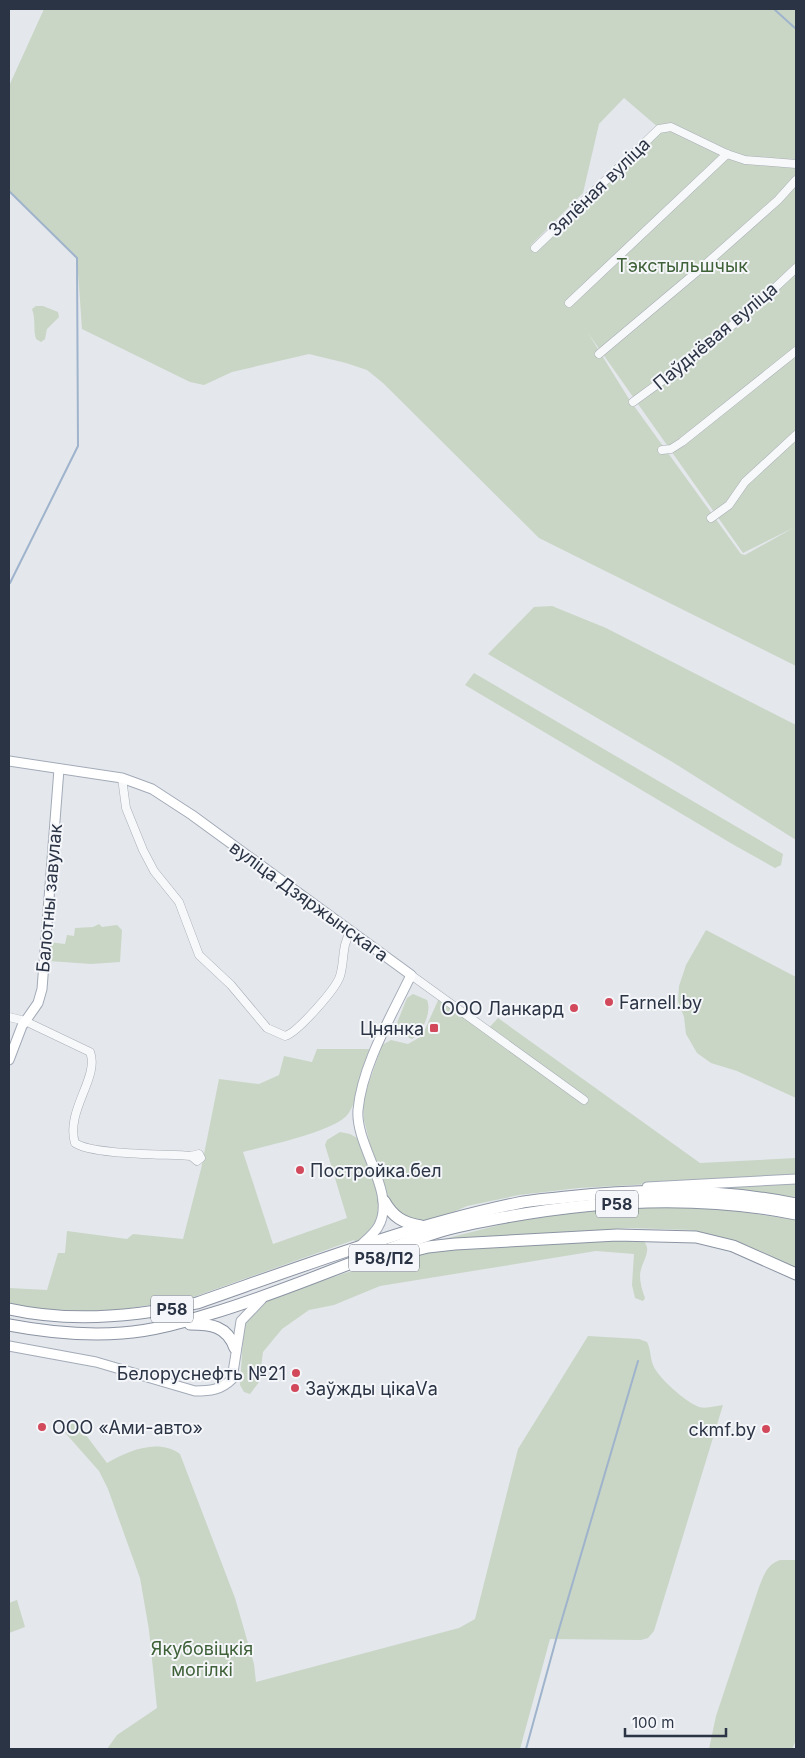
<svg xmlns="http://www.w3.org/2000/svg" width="805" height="1758" font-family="Inter,sans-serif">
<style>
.green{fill:#c9d6c5;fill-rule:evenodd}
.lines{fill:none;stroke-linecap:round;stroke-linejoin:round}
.stream{stroke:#9fb4cc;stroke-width:2}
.minor-casing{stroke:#a9aeb7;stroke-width:9}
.major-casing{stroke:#a3abb8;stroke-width:11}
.highway-casing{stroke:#8b94a3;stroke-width:13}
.minor{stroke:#f7f8fa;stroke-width:8}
.major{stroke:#fff;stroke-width:9}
.highway{stroke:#fff;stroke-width:11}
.poi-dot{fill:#d1495b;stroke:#f4f6f9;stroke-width:2}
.labels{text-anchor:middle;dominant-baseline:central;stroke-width:4;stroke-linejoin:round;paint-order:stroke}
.shield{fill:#f4f6f9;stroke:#676e7b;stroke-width:1}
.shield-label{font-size:16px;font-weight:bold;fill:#2b3445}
.street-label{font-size:18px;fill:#2b3445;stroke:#f4f6f9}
.park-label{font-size:18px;fill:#3f6138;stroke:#f4f6f9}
.poi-label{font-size:18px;fill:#2b3445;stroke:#f4f6f9;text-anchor:start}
</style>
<rect width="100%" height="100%" fill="#e4e7ec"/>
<!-- green -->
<g class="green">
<path d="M44 9H796V666L539 538 383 383 367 370 346 363 309 354 232 372 204 385 190 382 82 329 77 258 9 191V86ZM624 98 659 128 532 248 531 245 583 193 599 124ZM588 333 743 553 795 527 745 555 741 554 629 399Z"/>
<path d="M36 306H43L58 312 59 317 47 329 45 339 41 342 36 339C33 329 36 320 32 309Z"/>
<polygon points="552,606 606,628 796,725 796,840 674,763 488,654 534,607"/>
<polygon points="474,673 783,854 781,865 775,868 734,845 465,685"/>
<polygon points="99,924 102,927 117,925 122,930 120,962 91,964 49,961 46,959 48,942 65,944 67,935 74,936 75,928 93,927"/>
<polygon points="706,930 796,977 796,1098 737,1071 711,1063 697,1053 686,1034 684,1017 678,1001 679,986 686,965"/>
<path d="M413 994 427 1000C432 1011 423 1033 412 1039L400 1034 397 1023 407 998Z"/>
<path d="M440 996 486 1031 498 1018 700 1163 796 1158V1176L579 1188 519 1195 467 1206 422 1226 383 1213 359 1246 354 1240 188 1299 105 1312 63 1313 9 1303V1288L47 1290 58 1253H65L67 1231 127 1239 133 1234 183 1239 201 1169 219 1079 259 1084 279 1075 284 1056 312 1062 317 1049H370C366 1065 357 1102 348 1114 336 1131 266 1146 243 1152L273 1244 347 1218 325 1145 327 1140 340 1132 350 1134 357 1138 383 1197 364 1120 363 1106 365 1094 382 1045 391 1040 408 1044 422 1036Z"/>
<polygon points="796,1183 796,1198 705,1188"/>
<polygon points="652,1207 716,1208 796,1220 796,1269 730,1239 690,1230 630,1228 440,1240 507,1223 572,1211"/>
<path d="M641 1239C655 1249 641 1261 640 1275 640 1283 642 1290 645 1298L643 1301 635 1298 632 1285 634 1254 596 1251 380 1286 334 1305 309 1310 282 1329 263 1352 259 1382 250 1394 244 1392 240 1385 244 1323 253 1309 268 1300 345 1273 419 1253 458 1248Z"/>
<path d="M588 1336 639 1339 647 1342C651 1350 650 1357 653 1365 658 1378 686 1402 699 1407 706 1409 716 1406 723 1405L654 1631 648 1638 641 1640 550 1639 520 1749H107L117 1735 157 1708 149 1630 140 1578 108 1489 99 1471 60 1427 73 1418 107 1463C128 1451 158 1438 180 1454L235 1598 254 1664 256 1682 459 1628 475 1619 518 1449Z"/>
<path d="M780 1560H796V1740L792 1749H709L716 1716 759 1587C764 1575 767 1564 780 1560Z"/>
<polygon points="17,1600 25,1627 9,1633 9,1603"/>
</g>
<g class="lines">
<!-- stream -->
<g class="stream">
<polyline points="774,9 796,29"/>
<polyline points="9,191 77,258 78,446 10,583"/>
<polyline points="526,1749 557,1636 638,1361"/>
</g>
<defs>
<g id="minor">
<polyline points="535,248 659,129 671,127 727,154 745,160 796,164"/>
<polyline points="569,303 727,154"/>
<polyline points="599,354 699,270 778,200 796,180"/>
<path d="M633 402C691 361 745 317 796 268"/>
<polyline points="662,450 671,449 682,442 796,351"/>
<polyline points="711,518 729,505 745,482 796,435"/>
<path d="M122 778 126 808 143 850 154 871 179 902 199 955 231 985 267 1028 285 1036C297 1033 336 989 340 976 345 960 341 946 351 931"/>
<polyline points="411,975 584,1100"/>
<path d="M9 1017 25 1021 90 1052C100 1077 65 1111 75 1143 92 1155 167 1154 191 1156L199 1154 201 1158 197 1161 191 1156"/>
</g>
<g id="major">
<path d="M9 761 122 778 152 789 192 815 411 975C392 1015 362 1065 358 1110 355 1146 398 1194 378 1227 374 1234 366 1240 360 1246"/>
<polyline points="9,1060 22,1026 38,1003 42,989 59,769"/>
<polyline points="647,1187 796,1179"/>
<path d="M9 1346 96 1362 195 1391C210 1391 221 1390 232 1379L241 1321 262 1299"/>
</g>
<g id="highway">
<path d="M384 1201C393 1217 403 1223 421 1226"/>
<polyline points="389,1257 428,1247 455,1244 617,1235 696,1237 733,1246 796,1274"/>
<path d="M9 1309C72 1323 135 1317 197 1303 303 1266 408 1226 518 1203 534 1200 551 1199 567 1197 642 1189 722 1189 796 1204"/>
<path d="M190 1324C211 1324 227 1326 235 1348"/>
<path d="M9 1325C46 1332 84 1336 122 1333 153 1331 183 1322 213 1313 290 1290 362 1256 438 1232 460 1225 483 1221 506 1217 600 1200 702 1195 796 1214"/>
</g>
</defs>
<!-- minor casing -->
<use href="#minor" class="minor-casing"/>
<!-- major casing -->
<use href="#major" class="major-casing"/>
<!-- highway casing -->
<use href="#highway" class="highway-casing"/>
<!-- minor -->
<use href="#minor" class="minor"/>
<!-- major -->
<use href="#major" class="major"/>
<!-- highway -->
<use href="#highway" class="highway"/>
</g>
<!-- markers -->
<g class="poi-dot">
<circle cx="609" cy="1002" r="5"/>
<circle cx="574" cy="1008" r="5"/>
<rect x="429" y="1023" width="10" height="10" rx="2.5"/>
<circle cx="300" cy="1170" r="5"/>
<circle cx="296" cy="1373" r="5"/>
<circle cx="295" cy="1388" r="5"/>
<circle cx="42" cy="1427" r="5"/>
<circle cx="766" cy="1429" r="5"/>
</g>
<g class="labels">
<!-- shield labels -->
<g class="shield">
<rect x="596" y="1190.5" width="42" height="27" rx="4"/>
<rect x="349" y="1244.5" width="70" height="27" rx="4"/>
<rect x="151" y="1295.5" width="42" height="27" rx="4"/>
</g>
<g class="shield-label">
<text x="617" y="1204">Р58</text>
<text x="384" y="1258">Р58/П2</text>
<text x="172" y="1309">Р58</text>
</g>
<!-- street labels -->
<g class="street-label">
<text transform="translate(599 187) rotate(-44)">Зялёная вуліца</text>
<text transform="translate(715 336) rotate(-40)">Паўднёвая вуліца</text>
<text transform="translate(49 898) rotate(-85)">Балотны завулак</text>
<text transform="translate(309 901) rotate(36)">вуліца Дзяржынскага</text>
</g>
<!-- park labels -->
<g class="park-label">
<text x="682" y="265">Тэкстыльшчык</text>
<text x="202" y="1648">Якубовіцкія<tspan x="202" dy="21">могілкі</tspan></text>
</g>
<!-- poi labels -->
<g class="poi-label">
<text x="619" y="1002">Farnell.by</text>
<text x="564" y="1008" text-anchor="end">ООО Ланкард</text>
<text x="424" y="1028" text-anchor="end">Цнянка</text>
<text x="310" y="1170">Постройка.бел</text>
<text x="286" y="1373" text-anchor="end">Белоруснефть №21</text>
<text x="305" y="1388">Заўжды цікаVа</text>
<text x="52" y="1427">ООО «Ами-авто»</text>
<text x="756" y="1429" text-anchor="end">ckmf.by</text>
</g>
</g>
<!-- border -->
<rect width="805" height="1758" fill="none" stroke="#2b3445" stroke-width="20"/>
<!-- scale -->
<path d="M625 1728v8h101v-8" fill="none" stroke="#2b3445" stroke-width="2.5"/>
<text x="632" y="1728" font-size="15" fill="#2b3445" stroke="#f4f6f9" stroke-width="4" paint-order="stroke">100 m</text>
</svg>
